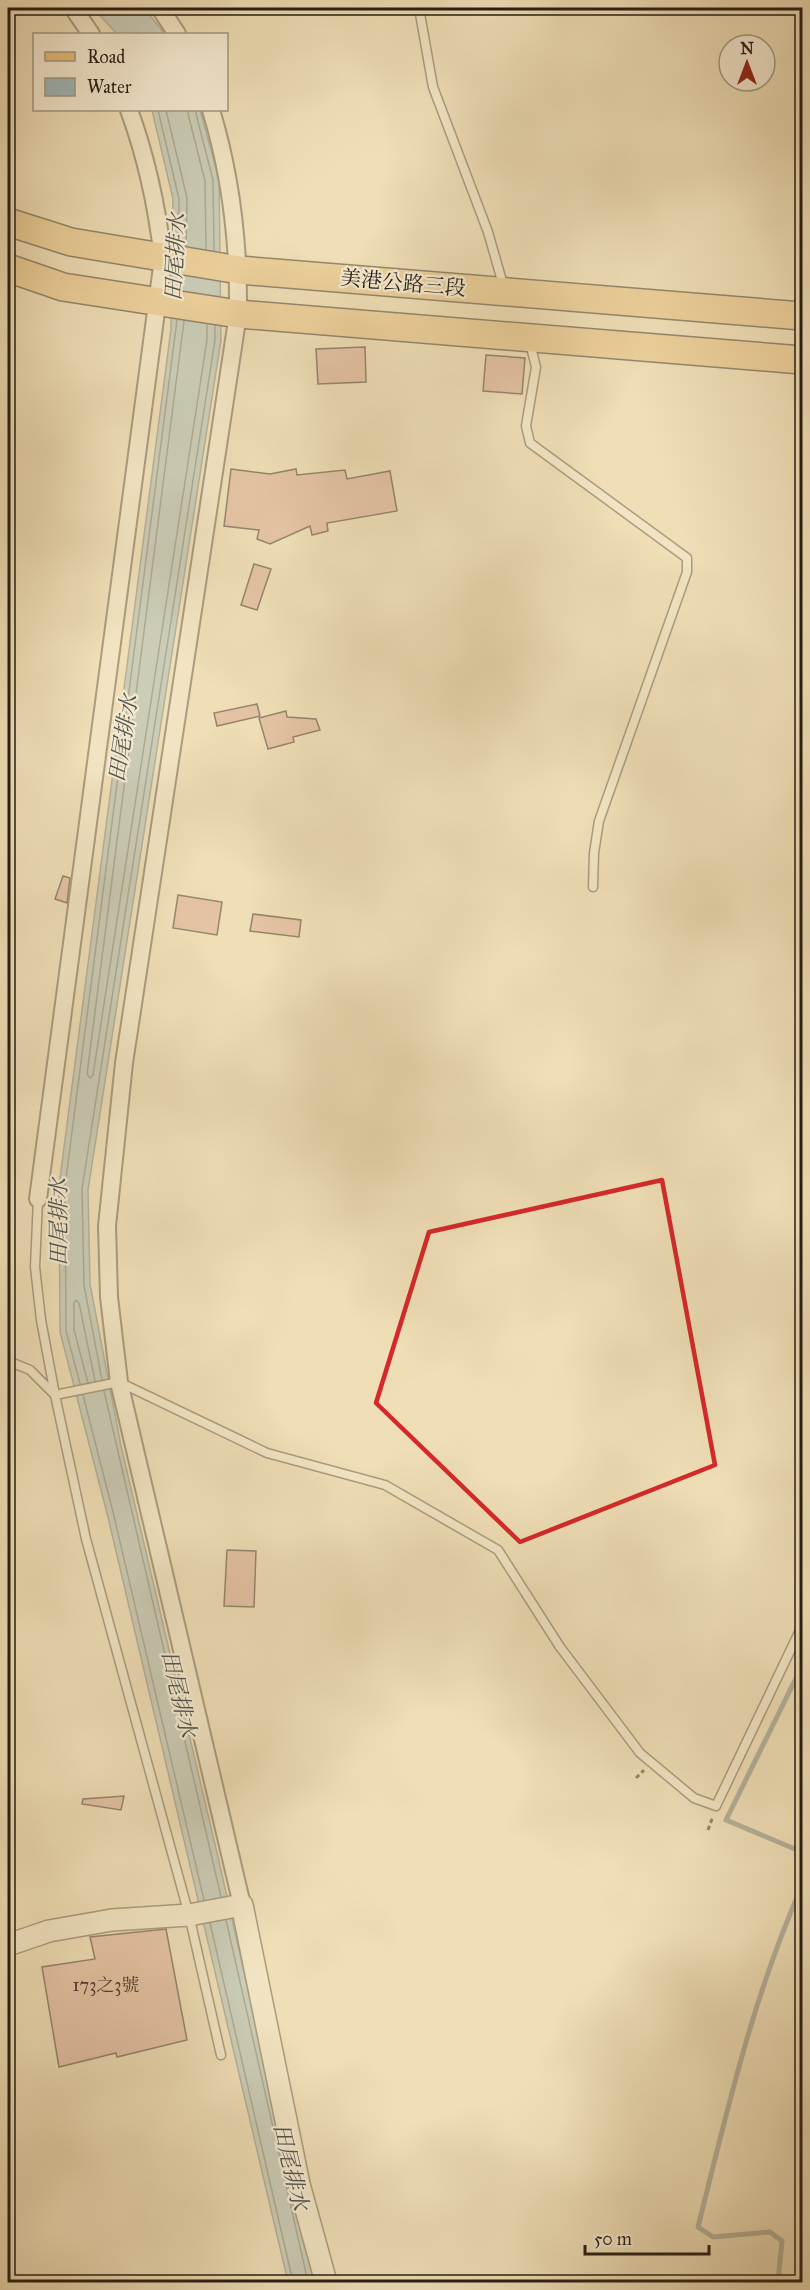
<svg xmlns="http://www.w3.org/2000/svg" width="810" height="2290" font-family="'IM FELL Great Primer','Noto Serif TC',serif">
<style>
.water{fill:#9fb9b9;stroke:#6f7a77;stroke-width:1.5}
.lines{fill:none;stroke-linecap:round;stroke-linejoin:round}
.shore{stroke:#626a66;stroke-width:1.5}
.stream{stroke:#6f7a77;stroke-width:5}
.building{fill:#daa490;stroke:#261c13;stroke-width:1.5}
.service-casing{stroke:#584c3c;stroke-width:11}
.minor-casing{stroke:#584c3c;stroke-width:20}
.tertiary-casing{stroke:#584c3c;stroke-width:24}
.primary-casing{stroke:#261c13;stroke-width:30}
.path{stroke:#261c13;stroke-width:3;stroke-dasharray:4.5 3;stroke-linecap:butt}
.service{stroke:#f5ead0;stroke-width:8}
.minor{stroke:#f5ead0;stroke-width:16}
.tertiary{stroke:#f5ead0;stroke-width:21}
.primary{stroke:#e8bf7b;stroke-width:27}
.marked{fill:none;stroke:#d62828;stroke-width:4.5;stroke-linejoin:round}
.labels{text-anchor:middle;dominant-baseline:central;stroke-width:4.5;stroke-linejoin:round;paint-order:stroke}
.number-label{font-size:18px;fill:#533e32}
.street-label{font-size:21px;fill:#261c13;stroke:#f5ead0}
.water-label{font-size:22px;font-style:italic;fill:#50534d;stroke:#f5ead0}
</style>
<rect width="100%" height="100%" fill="#efdeb6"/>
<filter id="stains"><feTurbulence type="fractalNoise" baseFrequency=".00333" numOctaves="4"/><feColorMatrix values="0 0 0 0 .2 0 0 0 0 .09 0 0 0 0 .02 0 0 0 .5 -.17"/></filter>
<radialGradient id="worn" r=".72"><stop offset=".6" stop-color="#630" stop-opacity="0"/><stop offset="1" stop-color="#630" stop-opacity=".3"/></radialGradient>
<!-- water -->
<g class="water">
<polygon points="93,8 144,8 165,34 117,34"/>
<polygon points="152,110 200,110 219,179 221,340 88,1190 90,1284 121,1446 218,1857 314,2282 288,2282 107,1513 60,1332 59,1186 171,329 173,199"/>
</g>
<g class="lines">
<!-- shore -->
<g class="shore">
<polyline points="158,110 179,199 178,245"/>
<polyline points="166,110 187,198 186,246"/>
<polyline points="187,110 205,181 206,249"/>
<polyline points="195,110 213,180 214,251"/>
<polyline points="184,321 87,1074 90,1078 93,1075 207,340 207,324"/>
<polyline points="102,1380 84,1285 82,1189 215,340 215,326"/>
<polyline points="88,1383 74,1330 74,1303 76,1300 79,1303 95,1381"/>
<polyline points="80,1384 66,1331 65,1186 177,320"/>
<polyline points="104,1391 221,1897"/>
<polyline points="83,1395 113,1512 204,1900"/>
<polyline points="226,1920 308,2282"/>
<polyline points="210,1923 293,2282"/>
</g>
<!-- stream -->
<g class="stream">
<polyline points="802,1666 726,1820 802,1852"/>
<path d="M778 2282 782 2241 770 2232 713 2237 698 2227C727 2111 753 1996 802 1886"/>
</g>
</g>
<!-- building -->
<g class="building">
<polygon points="365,347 366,382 318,384 316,349"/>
<polygon points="486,355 525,358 522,394 483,391"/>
<polygon points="231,469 270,474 296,469 297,475 345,470 347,479 390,471 397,511 327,523 328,531 312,535 310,526 270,544 257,539 259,530 224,526"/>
<polygon points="254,564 271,569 257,610 241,605"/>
<polygon points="257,704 260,716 217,726 214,713"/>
<polygon points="286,711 287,717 316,719 320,730 293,737 294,742 268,749 259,718"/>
<polygon points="63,876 70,878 67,903 55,899"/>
<polygon points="178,895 222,902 217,935 173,928"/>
<polygon points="253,914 301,920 299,937 250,931"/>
<polygon points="227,1550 256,1551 254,1607 224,1606"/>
<polygon points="124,1796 121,1810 82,1804 83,1799"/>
<polygon points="166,1929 187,2040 117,2057 116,2053 59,2067 42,1967 95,1959 90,1937"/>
</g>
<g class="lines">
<defs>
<g id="service">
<polyline points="419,8 433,87 488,232 504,288"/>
<polyline points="530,343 536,367 526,426 530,443 687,558 687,572 599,821 594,853 593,887"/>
<polyline points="38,1199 35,1267 41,1320 55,1395 86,1539 189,1915 221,2055"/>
<polyline points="8,1361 30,1370 55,1395 119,1382 267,1453 385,1485 498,1550 560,1647 640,1753 694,1798 716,1806 802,1626"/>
</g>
<g id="minor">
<polyline points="73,8 91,34"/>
<polyline points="160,8 177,34"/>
<path d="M211 110C231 176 239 245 238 314L124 1063 107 1226 109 1297 119 1382 242 1905"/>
<path d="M38 1199 163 259C157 206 147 159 129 110"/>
</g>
<polyline id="tertiary" points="8,1945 49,1931 112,1920 189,1915 242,1905 299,2184 326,2282"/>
<g id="primary">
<polyline points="8,222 71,242 239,270 802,316"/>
<polyline points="8,268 63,287 238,314 802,360"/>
</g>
</defs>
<!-- service casing -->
<use href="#service" class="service-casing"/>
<!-- minor casing -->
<use href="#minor" class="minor-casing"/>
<!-- tertiary casing -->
<use href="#tertiary" class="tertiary-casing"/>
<!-- primary casing -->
<use href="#primary" class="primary-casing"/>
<!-- path -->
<g class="path">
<polyline points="636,1778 644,1770"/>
<polyline points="708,1830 713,1816"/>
</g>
<!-- service -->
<use href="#service" class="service"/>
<!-- minor -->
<use href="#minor" class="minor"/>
<!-- tertiary -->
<use href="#tertiary" class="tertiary"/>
<!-- primary -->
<use href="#primary" class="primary"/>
</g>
<!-- marked area -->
<path d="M0 0H810V2290H0ZM662 1180 715 1465 520 1542 376 1403 429 1232Z" fill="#efdeb6" fill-opacity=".55" fill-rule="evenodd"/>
<path class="marked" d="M662 1180 715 1465 520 1542 376 1403 429 1232Z"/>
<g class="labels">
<!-- number labels -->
<g class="number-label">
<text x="106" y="1985">173之3號</text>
</g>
<!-- street labels -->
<g class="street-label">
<text transform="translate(403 283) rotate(5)">美港公路三段</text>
</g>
<!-- water labels -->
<g class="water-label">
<text transform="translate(175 257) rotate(-87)">田尾排水</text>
<text transform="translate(123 738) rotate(-81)">田尾排水</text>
<text transform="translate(58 1222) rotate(-90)">田尾排水</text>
<text transform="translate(179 1694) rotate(77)">田尾排水</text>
<text transform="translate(291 2167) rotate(77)">田尾排水</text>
</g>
</g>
<!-- margin -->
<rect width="810" height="2290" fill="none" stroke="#efdeb6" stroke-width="30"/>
<rect x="9" y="9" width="792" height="2272" fill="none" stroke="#261c13" stroke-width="3"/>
<rect x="15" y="15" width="780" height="2260" fill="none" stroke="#261c13" stroke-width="1.5"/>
<!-- legend -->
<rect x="33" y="33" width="195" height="78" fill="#f5ead0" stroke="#a29884" stroke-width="1.5"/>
<rect x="45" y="52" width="30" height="9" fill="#e8bf7b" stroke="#a29884" stroke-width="1.5"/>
<text x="87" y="63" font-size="18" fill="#261c13">Road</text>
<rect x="45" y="78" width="30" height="18" fill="#9fb9b9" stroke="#a29884" stroke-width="1.5"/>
<text x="87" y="93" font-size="18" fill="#261c13">Water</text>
<!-- north arrow -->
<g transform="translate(747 63)"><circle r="28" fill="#f5ead0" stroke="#a29884" stroke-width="1.5"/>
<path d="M0-4.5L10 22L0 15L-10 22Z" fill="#8f2418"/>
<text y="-9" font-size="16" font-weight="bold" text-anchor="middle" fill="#261c13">N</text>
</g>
<!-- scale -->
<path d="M585 2245v9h124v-9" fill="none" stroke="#261c13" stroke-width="3"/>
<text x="594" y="2245" font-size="18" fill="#261c13" stroke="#f5ead0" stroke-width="4.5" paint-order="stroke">50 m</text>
<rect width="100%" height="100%" filter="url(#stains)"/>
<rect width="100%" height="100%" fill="url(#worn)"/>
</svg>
